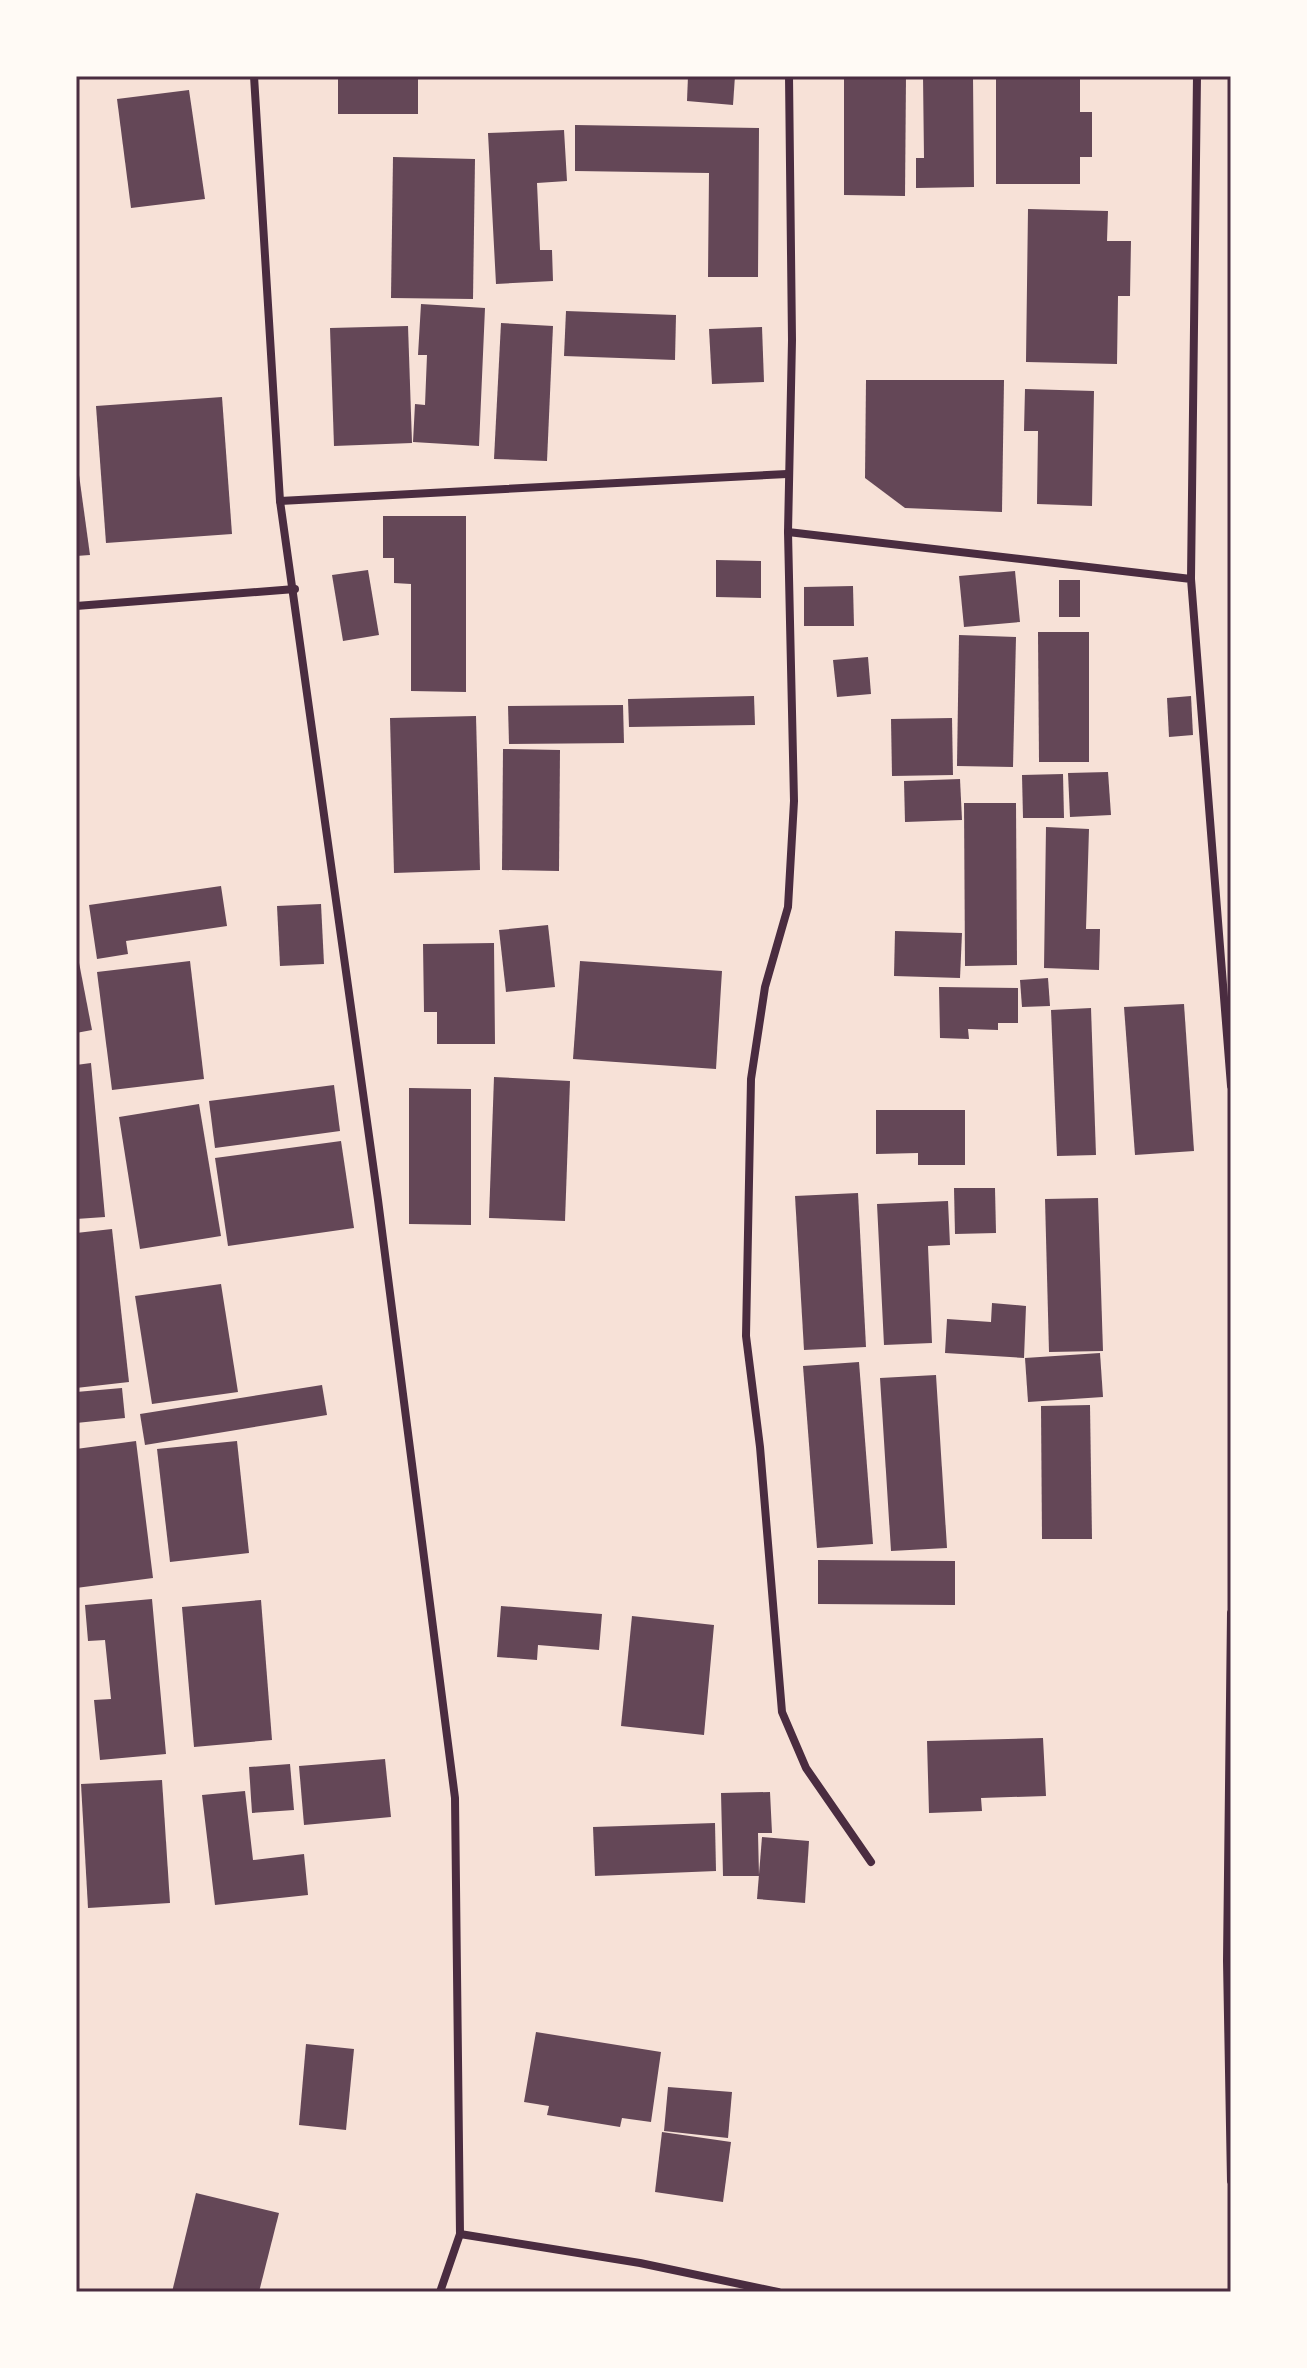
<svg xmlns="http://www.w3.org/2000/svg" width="1307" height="2368" font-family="Manrope,sans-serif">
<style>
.building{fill:#644757}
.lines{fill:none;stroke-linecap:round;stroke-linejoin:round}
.minor{stroke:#4a2c40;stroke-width:8}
.neatline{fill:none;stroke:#4a2c40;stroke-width:3}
</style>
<rect width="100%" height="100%" fill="#f7e1d7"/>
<!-- building -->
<g class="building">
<rect x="338" y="76" width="80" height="38"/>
<polygon points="688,76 735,76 733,105 687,101"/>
<polygon points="844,76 906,76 905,196 844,195"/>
<polygon points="923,76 973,76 974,187 916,188 916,158 924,158"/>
<polygon points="996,76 1080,76 1080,112 1092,112 1092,157 1080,157 1080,184 996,184"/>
<polygon points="189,90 205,199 131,208 117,99"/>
<polygon points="575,125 759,128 758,277 708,277 709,173 575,171"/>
<polygon points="564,130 567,181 537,183 540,250 552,250 553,281 496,284 488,133"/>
<polygon points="393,157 475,159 473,299 391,298"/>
<polygon points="1028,209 1108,211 1107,241 1131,241 1130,296 1118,296 1117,364 1026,362"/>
<polygon points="421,304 485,308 479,446 413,442 415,404 425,405 427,355 418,355"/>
<polygon points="566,311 676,315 675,360 564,356"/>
<polygon points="501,323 553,326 547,461 494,459"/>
<polygon points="408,326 412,443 334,446 330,328"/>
<polygon points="762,327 764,382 712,384 709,329"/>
<polygon points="866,380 1004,380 1002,512 905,508 865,478"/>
<polygon points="1025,389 1094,391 1092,506 1037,504 1038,431 1024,431"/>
<polygon points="222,397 232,534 106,543 96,406"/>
<polygon points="76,453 90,555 76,556"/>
<polygon points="383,516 466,516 466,692 411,691 411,584 394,583 394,558 383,558"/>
<polygon points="716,560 761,561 761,598 716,597"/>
<polygon points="368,570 379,635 343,641 332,575"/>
<polygon points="1015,571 1020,622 964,627 959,576"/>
<rect x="1059" y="580" width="21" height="37"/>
<polygon points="853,586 854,626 804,626 804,587"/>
<polygon points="1038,632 1089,632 1089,762 1039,762"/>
<polygon points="959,635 1016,637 1013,767 957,766"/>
<polygon points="868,657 871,694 837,697 833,660"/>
<polygon points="754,696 755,725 629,727 628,699"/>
<polygon points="1191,696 1193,735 1169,737 1167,698"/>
<polygon points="623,705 624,743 509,744 508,706"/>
<polygon points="476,716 480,870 394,873 390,718"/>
<polygon points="952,718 953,775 892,776 891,719"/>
<polygon points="503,749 560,750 559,871 502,870"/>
<polygon points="1108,772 1111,815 1070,817 1068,773"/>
<polygon points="1063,774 1064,818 1023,818 1022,775"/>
<polygon points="960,779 962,820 905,822 904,781"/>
<polygon points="964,803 1016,803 1017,965 965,966"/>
<polygon points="1046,827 1089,829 1086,929 1100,929 1099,970 1044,968"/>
<polygon points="221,886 227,926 126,941 128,954 97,959 89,905"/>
<polygon points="321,904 324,964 280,966 277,906"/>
<polygon points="548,925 555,987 506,992 499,930"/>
<polygon points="895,931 962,933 960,978 894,976"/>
<polygon points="494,943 495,1044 437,1044 437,1012 424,1012 423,944"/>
<polygon points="76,947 92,1030 76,1033"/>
<polygon points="190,961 204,1079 112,1090 97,972"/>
<polygon points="580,961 722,971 716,1069 573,1059"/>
<polygon points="1048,978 1050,1006 1022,1007 1020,980"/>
<polygon points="939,987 1018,988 1018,1023 998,1023 998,1030 968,1029 969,1039 940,1038"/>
<polygon points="1184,1004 1194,1151 1135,1155 1124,1007"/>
<polygon points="1091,1008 1096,1155 1057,1156 1051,1010"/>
<polygon points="91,1063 105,1217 76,1219 76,1065"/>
<polygon points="494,1077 570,1081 565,1221 489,1218"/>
<polygon points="334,1085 340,1131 215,1148 209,1101"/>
<polygon points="409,1088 471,1089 471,1225 409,1224"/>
<polygon points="199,1104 221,1236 140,1249 119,1117"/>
<polygon points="876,1110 965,1110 965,1165 918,1165 918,1153 876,1154"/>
<polygon points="341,1141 354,1228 228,1246 215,1158"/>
<polygon points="954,1188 995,1188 996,1233 955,1234"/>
<polygon points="858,1193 866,1347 804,1350 795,1196"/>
<polygon points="1098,1198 1103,1351 1049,1352 1045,1199"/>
<polygon points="948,1201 950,1245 928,1246 932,1343 884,1345 877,1204"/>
<polygon points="112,1229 129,1382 76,1388 76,1233"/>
<polygon points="221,1284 238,1392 152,1404 135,1296"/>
<polygon points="992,1303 1026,1306 1024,1358 945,1353 947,1319 991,1322"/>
<polygon points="1100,1353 1103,1397 1028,1402 1025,1358"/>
<polygon points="859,1362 873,1544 817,1548 803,1366"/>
<polygon points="936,1375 947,1548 891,1551 880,1378"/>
<polygon points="322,1385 327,1415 145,1445 140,1414"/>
<polygon points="122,1388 125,1418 76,1423 76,1392"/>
<polygon points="1090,1405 1092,1539 1042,1539 1041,1406"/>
<polygon points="136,1441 153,1578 76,1588 76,1449"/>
<polygon points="237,1441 249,1553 170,1562 157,1449"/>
<polygon points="818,1560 955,1561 955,1605 818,1604"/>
<polygon points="152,1599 166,1754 100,1760 94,1700 111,1699 105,1640 88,1641 85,1605"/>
<polygon points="261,1600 272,1740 194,1747 182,1607"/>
<polygon points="501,1606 602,1614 599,1650 538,1645 537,1660 497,1657"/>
<polygon points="632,1616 714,1625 704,1735 621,1726"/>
<polygon points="1043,1738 1046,1796 981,1798 982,1811 929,1813 927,1741"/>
<polygon points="385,1759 391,1817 304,1825 299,1766"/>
<polygon points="290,1764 294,1810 252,1813 249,1767"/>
<polygon points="162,1780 170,1903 88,1908 81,1784"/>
<polygon points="245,1791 253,1860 304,1854 308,1895 215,1905 202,1795"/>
<polygon points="770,1792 772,1833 758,1833 759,1876 723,1876 721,1793"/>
<polygon points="715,1823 716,1871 595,1876 593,1827"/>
<polygon points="762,1837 809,1841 805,1903 757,1899"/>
<polygon points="536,2032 661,2052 651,2122 622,2118 620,2127 547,2115 549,2106 524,2102"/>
<polygon points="306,2044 354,2049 346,2130 299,2125"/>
<polygon points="668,2087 732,2092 728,2138 664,2131"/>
<polygon points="662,2132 731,2142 723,2202 655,2192"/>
<polygon points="196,2193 279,2213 259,2292 172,2292"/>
</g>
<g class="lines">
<!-- minor -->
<g class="minor">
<polyline points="254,76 280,501 378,1200 455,1798 460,2234 440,2292"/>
<polyline points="789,76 792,340 788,532 1191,579 1231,1086"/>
<polyline points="280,501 787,474"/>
<polyline points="788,532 794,801 788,907 765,987 751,1079 746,1336 760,1447 782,1712 806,1768 871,1862"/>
<polyline points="1191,579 1197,76"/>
<polyline points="76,606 295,589"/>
<polyline points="1231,1613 1227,1961 1231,2181"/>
<polyline points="460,2234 640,2263 778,2292"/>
</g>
</g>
<!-- border -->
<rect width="1307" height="2368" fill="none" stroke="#fffaf5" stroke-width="156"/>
<rect x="78" y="78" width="1151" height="2212" class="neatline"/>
</svg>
